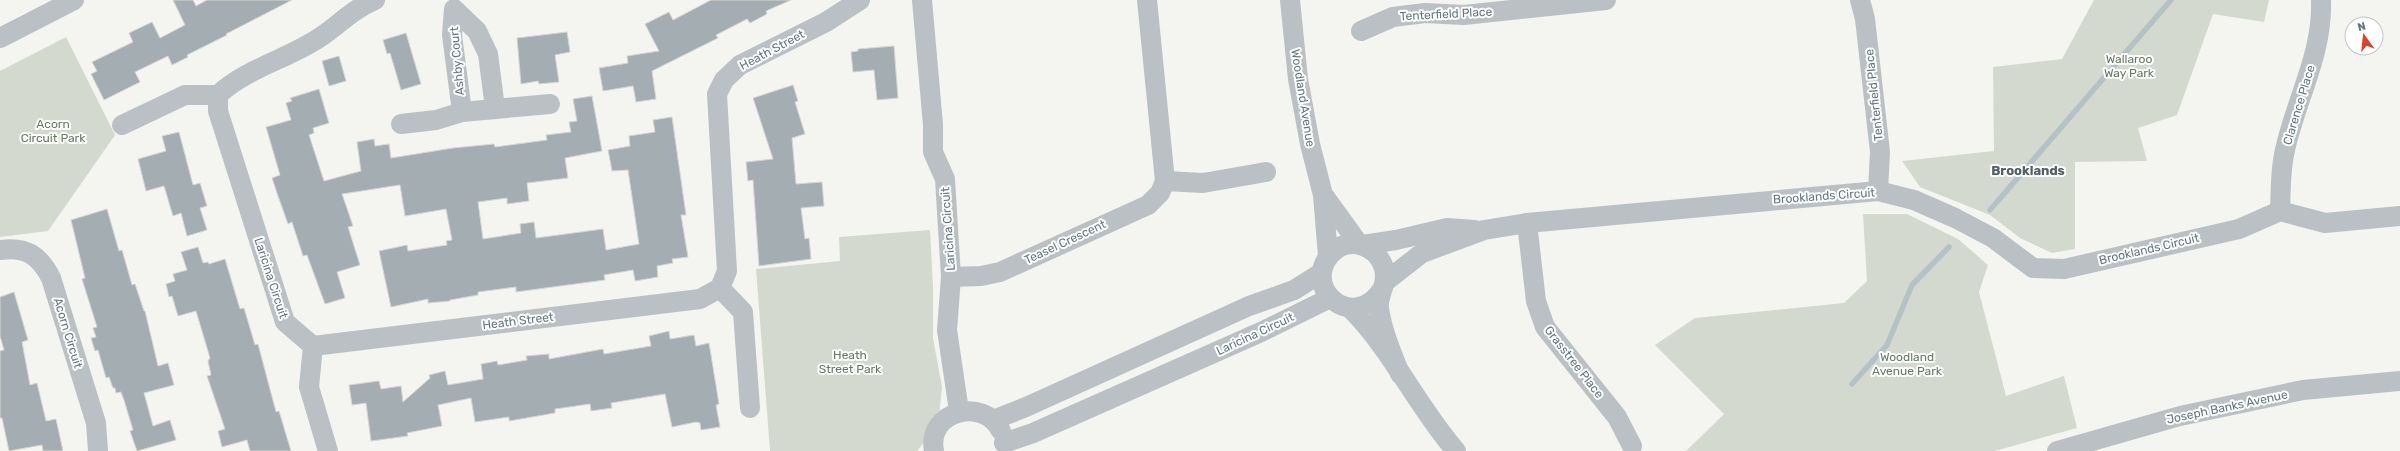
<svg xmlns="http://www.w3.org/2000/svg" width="2400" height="451" font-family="Rubik,sans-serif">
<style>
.green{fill:#d4d9d0}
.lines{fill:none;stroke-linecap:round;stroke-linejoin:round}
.stream{stroke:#b4c2c5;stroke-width:5.5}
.building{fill:#a4aeb2;stroke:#d6d5d3}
.minor{stroke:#bac0c3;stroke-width:20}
.labels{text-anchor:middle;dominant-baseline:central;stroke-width:4;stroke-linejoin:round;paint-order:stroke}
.street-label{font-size:12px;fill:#647781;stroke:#fff}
.park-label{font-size:12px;fill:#697863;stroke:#fff}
.neighbourhood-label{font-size:13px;font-weight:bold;fill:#525f66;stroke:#fff}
</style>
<rect width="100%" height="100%" fill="#f4f4f0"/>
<!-- green -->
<g class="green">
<polygon points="2094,0 2269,0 2264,22 2213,14 2177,115 2138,128 2147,161 2075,162 2075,249 2052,253 2020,238 1990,215 1920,187 1902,161 1994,151 1993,67 2062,59"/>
<polygon points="66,37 115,135 48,231 0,237 0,71"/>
<polygon points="1863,214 1907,214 1958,239 1988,265 1979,292 2006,396 2064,376 2077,428 1995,451 1686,451 1724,414 1655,345 1695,318 1844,303 1867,281"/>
<polygon points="930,230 933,287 933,338 942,387 938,425 917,451 770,451 756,269 840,261 839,237"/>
</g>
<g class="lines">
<!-- stream -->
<g class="stream">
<polyline points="1990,210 2171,0"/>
<polyline points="1852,384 1887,345 1912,285 1949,247"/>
</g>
</g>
<!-- building -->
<g class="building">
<polygon points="173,0 193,0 196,6 207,0 292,0 226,34 227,35 187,55 188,57 172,65 168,56 135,72 140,82 104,100 91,74 97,71 92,62 133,42 129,33 152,22 160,38 185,25"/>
<polygon points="711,0 791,0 766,11 767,14 750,23 747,19 716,35 718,38 652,71 656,99 636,102 633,86 603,91 599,68 628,63 627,56 659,51 645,24 669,12 673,20"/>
<polygon points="567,32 570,52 555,55 559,82 539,84 538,81 521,84 517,38"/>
<polygon points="406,33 421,84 401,90 390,53 387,54 383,40"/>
<polygon points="894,46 898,98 877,100 874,70 853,72 851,52 858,51 858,49"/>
<polygon points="339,56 346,81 329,86 322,61"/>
<polygon points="793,85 798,101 795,102 805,134 792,138 796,184 822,182 824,206 801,208 805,239 809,238 811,259 759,266 753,180 748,181 746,162 773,159 753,98"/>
<polygon points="319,89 329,123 313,128 314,133 309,135 324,181 361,171 357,142 374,139 375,146 389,144 391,158 453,148 494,144 495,147 547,140 546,135 571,132 569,122 577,121 573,99 592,96 602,151 565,158 568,178 527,183 529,201 507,204 507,198 478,202 483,239 521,233 520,224 534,222 536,238 603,229 606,250 639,244 628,170 612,171 608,150 630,146 629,136 655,132 653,120 672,117 686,215 681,215 688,257 672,259 673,263 657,266 658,277 635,281 633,270 604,275 605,280 560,286 516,292 516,287 478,292 478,295 450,300 450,301 428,303 428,299 391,307 379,251 407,245 408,251 447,245 446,241 452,240 446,209 405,216 400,185 342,194 353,226 348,227 360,265 337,272 345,298 325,304 307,255 303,256 292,222 288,224 277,193 272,178 280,175 266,127 291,120 286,103 292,101 290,98"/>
<polygon points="179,132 193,185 200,183 207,206 200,208 207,230 187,236 181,213 173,216 164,186 146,191 138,159 166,151 162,136"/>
<polygon points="107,209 119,251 122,250 132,285 135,284 144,311 145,311 158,366 168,363 174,385 144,393 153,426 170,420 176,440 137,451 130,431 133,430 124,400 121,392 116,393 115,388 113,388 109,377 106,378 98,350 95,351 91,338 96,337 93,328 97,327 82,279 85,278 71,220"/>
<polygon points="198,247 203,263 208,262 209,264 225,259 240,309 244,308 255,345 258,344 276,412 279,411 291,451 250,451 247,440 222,447 218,431 225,429 207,376 211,375 208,361 210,358 196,311 178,316 172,296 169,297 166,284 175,281 173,274 187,270 181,252"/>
<polygon points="14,292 28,340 22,342 30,385 37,383 46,421 56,419 63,451 43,451 42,445 9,451 2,418 0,418 0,351 4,350 0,336 0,297"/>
<polygon points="669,331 670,339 694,335 696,346 709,343 719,404 716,405 720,427 701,430 700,423 696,422 672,427 665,394 611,403 612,408 591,411 590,404 555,409 555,413 509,421 509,417 475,422 471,398 438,405 442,426 407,433 408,436 371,441 366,403 352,405 349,385 379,381 381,389 401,386 403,402 430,378 429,375 445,371 448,385 483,379 481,364 497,361 498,365 527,360 526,356 549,354 549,359 603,349 604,354 651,346 649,336"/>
</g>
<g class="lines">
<!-- minor -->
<g class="minor">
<polyline points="922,0 933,125 933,152 945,179 951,277 947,330 959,411"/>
<polyline points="1290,0 1298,79 1310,144 1323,195 1328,256"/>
<polyline points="1860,0 1865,19 1880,152 1878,191"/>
<polyline points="1361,31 1393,17 1425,13 1464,15 1606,0"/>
<polyline points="0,38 74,0"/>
<polyline points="495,108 488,54 477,31 454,9 452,35 462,112 550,104"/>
<polyline points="401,124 436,120 462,112"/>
<polyline points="122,125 185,95 218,95"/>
<polyline points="1165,181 1203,183 1266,172"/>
<polyline points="1325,197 1359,244"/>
<path d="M2280 211C2281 191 2280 170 2285 150 2296 99 2323 54 2321 0"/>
<polyline points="1527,223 1536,301 1545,327 1617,417 1632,446"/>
<polyline points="1363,245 1396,240 1447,228 1475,230"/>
<path d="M0 250C26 246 40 256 51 278L96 423 98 451"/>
<polyline points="951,277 981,276 1000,272 1148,205 1160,193 1165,181 1147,0"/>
<polyline points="1385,282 1422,253 1484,230 1527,223 1878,191 1914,200 1955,218 1993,238 2033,268 2064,269 2239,229 2280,211 2325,223 2400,216"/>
<polyline points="720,288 743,312 750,408"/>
<path d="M1383 288C1352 337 1296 283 1335 250 1342 244 1354 242 1363 246 1379 252 1388 267 1384 284 1382 291 1378 301 1379 308 1382 331 1392 353 1400 374"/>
<path d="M1350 308C1392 350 1417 406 1456 451"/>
<polyline points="313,346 700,299 720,288 727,271 717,94 724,80 740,65 826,22 860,0"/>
<polyline points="993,420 1026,407 1249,306 1294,290 1321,273"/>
<polyline points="1004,443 1033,433 1261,332 1330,298"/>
<path d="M328 451 309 387 313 346 285 322 218 111V95C248 67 289 59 322 36 341 23 353 9 375 0"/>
<path d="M934 451C926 411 984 396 1001 431"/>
<polyline points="2057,451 2180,416 2303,390 2400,381"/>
</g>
</g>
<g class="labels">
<!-- street labels -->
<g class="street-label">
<text transform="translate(1446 14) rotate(-3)">Tenterfield Place</text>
<text transform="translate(772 50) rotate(-28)">Heath Street</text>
<text transform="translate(457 61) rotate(-95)">Ashby Court</text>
<text transform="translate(1874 95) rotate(-96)">Tenterfield Place</text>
<text transform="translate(1303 98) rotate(81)">Woodland Avenue</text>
<text transform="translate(2299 105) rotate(-73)">Clarence Place</text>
<text transform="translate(1824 196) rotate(-4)">Brooklands Circuit</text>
<text transform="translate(948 229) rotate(-94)">Laricina Circuit</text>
<text transform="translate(1065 242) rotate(-25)">Teasel Crescent</text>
<text transform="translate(2149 249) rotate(-13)">Brooklands Circuit</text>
<text transform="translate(271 278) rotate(72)">Laricina Circuit</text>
<text transform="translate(518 321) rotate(-7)">Heath Street</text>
<text transform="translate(68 333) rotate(73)">Acorn Circuit</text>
<text transform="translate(1255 334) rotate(-25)">Laricina Circuit</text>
<text transform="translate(1574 362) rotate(52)">Grasstree Place</text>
<text transform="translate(2227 407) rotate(-12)">Joseph Banks Avenue</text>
</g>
<!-- park labels -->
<g class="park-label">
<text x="2129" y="59">Wallaroo<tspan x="2129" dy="14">Way Park</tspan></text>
<text x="53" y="124">Acorn<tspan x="53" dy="14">Circuit Park</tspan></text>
<text x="850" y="355">Heath<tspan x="850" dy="14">Street Park</tspan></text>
<text x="1907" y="357">Woodland<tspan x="1907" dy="14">Avenue Park</tspan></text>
</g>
<!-- neighbourhood labels -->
<g class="neighbourhood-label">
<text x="2028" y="170">Brooklands</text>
</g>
</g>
<!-- north arrow -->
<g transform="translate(2364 36) rotate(345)"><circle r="19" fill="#ffffff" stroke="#c1c9cd"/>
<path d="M0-3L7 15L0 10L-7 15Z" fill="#de4127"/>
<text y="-6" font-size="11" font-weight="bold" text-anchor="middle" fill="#647781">N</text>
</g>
</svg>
